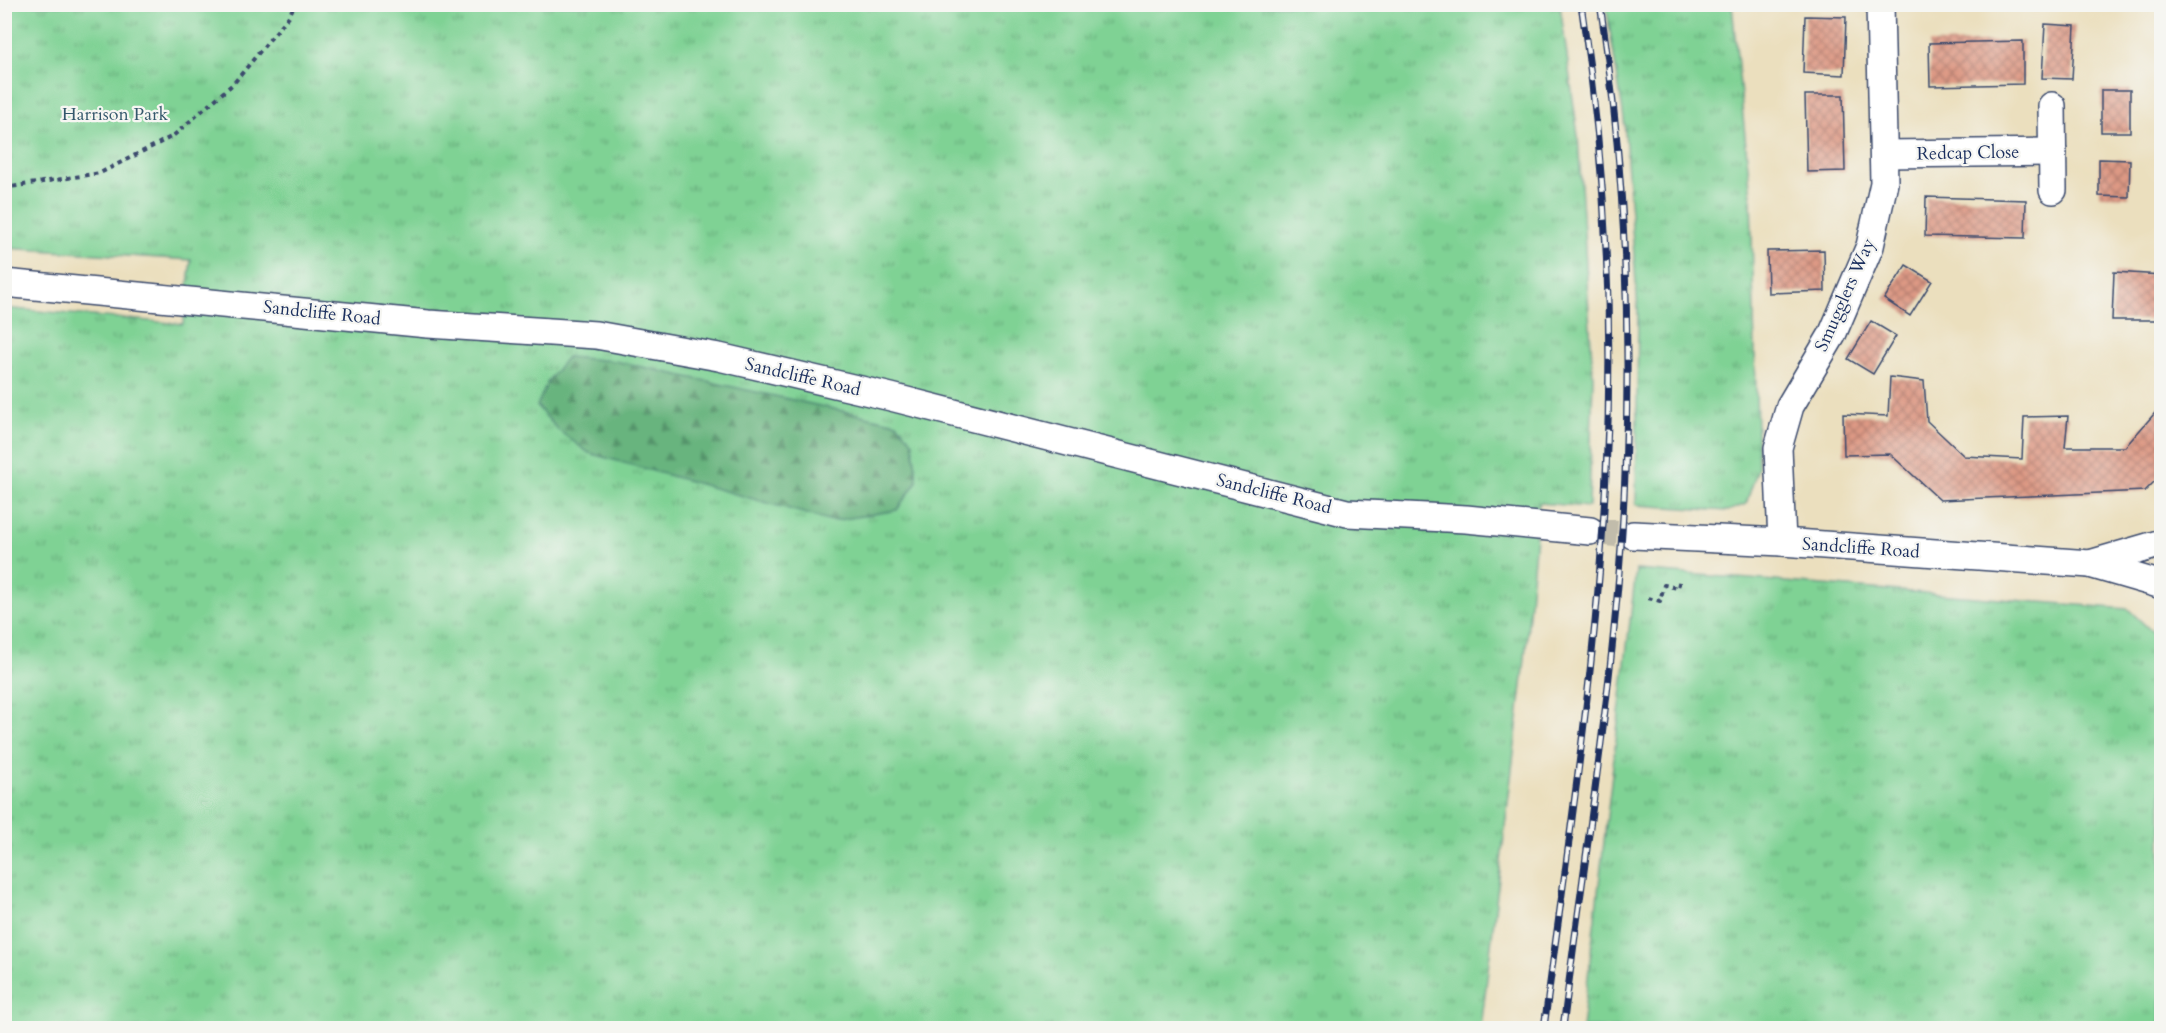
<svg xmlns="http://www.w3.org/2000/svg" width="2166" height="1033" font-family="Cardo,serif">
<style>
.grass{fill:url(#grass-tufts);stroke:#4d8079;stroke-width:1.5}
.forest{fill:url(#forest-firs);stroke:#41726e;stroke-width:1.5}
.building{fill:url(#building-cross-hatch)}
.lines{fill:none;stroke-linecap:round;stroke-linejoin:round}
.minor-tunnel{stroke:#c1bcab;stroke-width:27;stroke-dasharray:27 14;stroke-linecap:butt}
.minor-casing{stroke:#3a496c;stroke-width:30}
.path{stroke:#3a496c;stroke-width:4;stroke-dasharray:4.5 4.5;stroke-linecap:butt}
.minor{stroke:#fff;stroke-width:27}
.rail-casing{stroke:#1b2f5e;stroke-width:7}
.rail{stroke:#f6f6f2;stroke-width:4.5;stroke-dasharray:14;stroke-linecap:butt}
.labels{text-anchor:middle;dominant-baseline:central;stroke-width:4.5;stroke-linejoin:round;paint-order:stroke}
.park-label{font-size:18px;fill:#34586c;stroke:#f6f6f2}
.street-label{font-size:18px;fill:#1b2f5e;stroke:#f6f6f2}
</style>
<defs>
<pattern id="grass-tufts" width="24" height="20" patternUnits="userSpaceOnUse" patternTransform="scale(1.5)"><rect width="24" height="20" fill="#7fd294"/><path d="M3 7l-1-3M5 7V3M7 7l1-3M15 17l-1-3M17 17v-4M19 17l1-3" fill="none" stroke="#67ab7c"/></pattern>
<pattern id="forest-firs" width="22" height="20" patternUnits="userSpaceOnUse" patternTransform="scale(1.5)"><rect width="22" height="20" fill="#67b47e"/><path d="M5 1l3.5 6h-7zM16 11l3.5 6h-7z" fill="#54936a"/></pattern>
<pattern id="building-cross-hatch" width="8" height="8" patternUnits="userSpaceOnUse" patternTransform="scale(1.5)"><rect width="8" height="8" fill="#dd9984"/><path d="M0 0l8 8M0 8l8-8" fill="none" stroke="#b27d6f"/></pattern>
</defs>
<rect width="100%" height="100%" fill="#f6f6f2"/>
<filter id="ink" filterUnits="userSpaceOnUse"><feTurbulence type="fractalNoise" baseFrequency=".0167" numOctaves="2"/><feDisplacementMap in="SourceGraphic" scale="12" xChannelSelector="R" yChannelSelector="G"/><feConvolveMatrix kernelMatrix="1 2 1 2 8 2 1 2 1" color-interpolation-filters="sRGB"/></filter>
<filter id="wash" filterUnits="userSpaceOnUse"><feTurbulence type="fractalNoise" baseFrequency=".008" numOctaves="4" result="noise"/><feDisplacementMap in="SourceGraphic" scale="24" xChannelSelector="R" yChannelSelector="G"/><feGaussianBlur stdDeviation="1.35" result="paint"/><feColorMatrix in="noise" values="0 0 0 0 0 0 0 0 0 0 0 0 0 0 0 0 0 1.4 0 .05"/><feComposite in="paint" operator="in"/></filter>
<g filter="url(#wash)">
<rect width="100%" height="100%" fill="#ebdfbe"/>
<!-- grass -->
<g class="grass">
<polygon points="5,5 1560,5 1578,136 1593,377 1589,507 1539,503 1524,669 1481,1028 5,1028 4,308 183,324 191,260 5,248"/>
<polygon points="1606,5 1732,5 1751,197 1758,468 1746,504 1728,511 1636,505 1638,310 1624,119"/>
<polygon points="1636,570 2128,609 2161,640 2161,1028 1582,1028"/>
</g>
<!-- forest -->
<polygon class="forest" points="567,357 615,361 897,423 913,442 917,481 897,510 832,521 589,453 558,430 537,406 548,381"/>
<g id="blocks">
<!-- building -->
<g class="building">
<polygon points="2089,4 2149,4 2149,6 2089,8"/>
<polygon points="1805,16 1846,17 1844,75 1803,73"/>
<polygon points="2045,24 2075,26 2072,79 2042,78"/>
<polygon points="2023,41 2023,84 1930,86 1929,43"/>
<rect x="2101" y="90" width="29" height="42"/>
<polygon points="1805,95 1843,95 1845,171 1807,172"/>
<polygon points="2099,159 2130,160 2129,197 2099,196"/>
<polygon points="1926,197 2026,200 2025,238 1925,236"/>
<polygon points="1824,250 1825,291 1768,293 1767,251"/>
<polygon points="1906,265 1932,281 1910,316 1884,299"/>
<polygon points="2114,272 2162,275 2162,320 2112,320"/>
<polygon points="1871,321 1896,336 1873,374 1848,359"/>
<polygon points="1890,377 1924,381 1927,421 1964,456 2022,459 2024,417 2068,416 2065,447 2125,447 2162,405 2162,474 2145,491 1940,500 1890,454 1844,455 1843,414 1888,416"/>
</g>
</g>
</g>
<g filter="url(#ink)">
<use href="#blocks" fill-opacity="0" stroke="#3a496c" stroke-width="1.5"/>
<g class="lines">
<!-- minor-tunnel -->
<polyline class="minor-tunnel" points="1590,531 1633,535"/>
<defs>
<g id="minor">
<polyline points="2052,106 2053,190"/>
<polyline points="1884,154 2053,152"/>
<polyline points="4,283 428,324 596,335 719,357 891,397 1347,513 1466,519 1590,531"/>
<polyline points="1633,535 1782,542 2090,564 2162,585"/>
<polyline points="1782,542 1778,448 1790,406 1832,335 1870,246 1884,183 1880,4"/>
<polyline points="2090,564 2162,543"/>
</g>
</defs>
<!-- minor casing -->
<use href="#minor" class="minor-casing"/>
<!-- path -->
<g class="path">
<polyline points="4,188 100,173 173,136 234,83 289,16 295,4"/>
<polyline points="1648,598 1660,601 1664,585 1678,588 1680,578"/>
</g>
<!-- minor -->
<use href="#minor" class="minor"/>
<defs>
<g id="rail">
<path d="M1544 1028C1568 844 1597 660 1606 474 1614 317 1605 159 1581 4"/>
<path d="M1563 1028C1586 844 1618 659 1625 474 1631 319 1624 158 1600 4"/>
</g>
</defs>
<!-- rail casing -->
<use href="#rail" class="rail-casing"/>
<!-- rail -->
<use href="#rail" class="rail"/>
</g>
</g>
<g class="labels">
<!-- park labels -->
<g class="park-label">
<text x="115" y="114">Harrison Park</text>
</g>
<!-- street labels -->
<g class="street-label">
<text transform="translate(1968 153) rotate(-1)">Redcap Close</text>
<text transform="translate(1845 295) rotate(-66)">Smugglers Way</text>
<text transform="translate(322 313) rotate(6)">Sandcliffe Road</text>
<text transform="translate(803 377) rotate(13)">Sandcliffe Road</text>
<text transform="translate(1274 494) rotate(14)">Sandcliffe Road</text>
<text transform="translate(1861 548) rotate(4)">Sandcliffe Road</text>
</g>
</g>
<!-- margin -->
<rect width="2166" height="1033" fill="none" stroke="#f6f6f2" stroke-width="24"/>
</svg>
